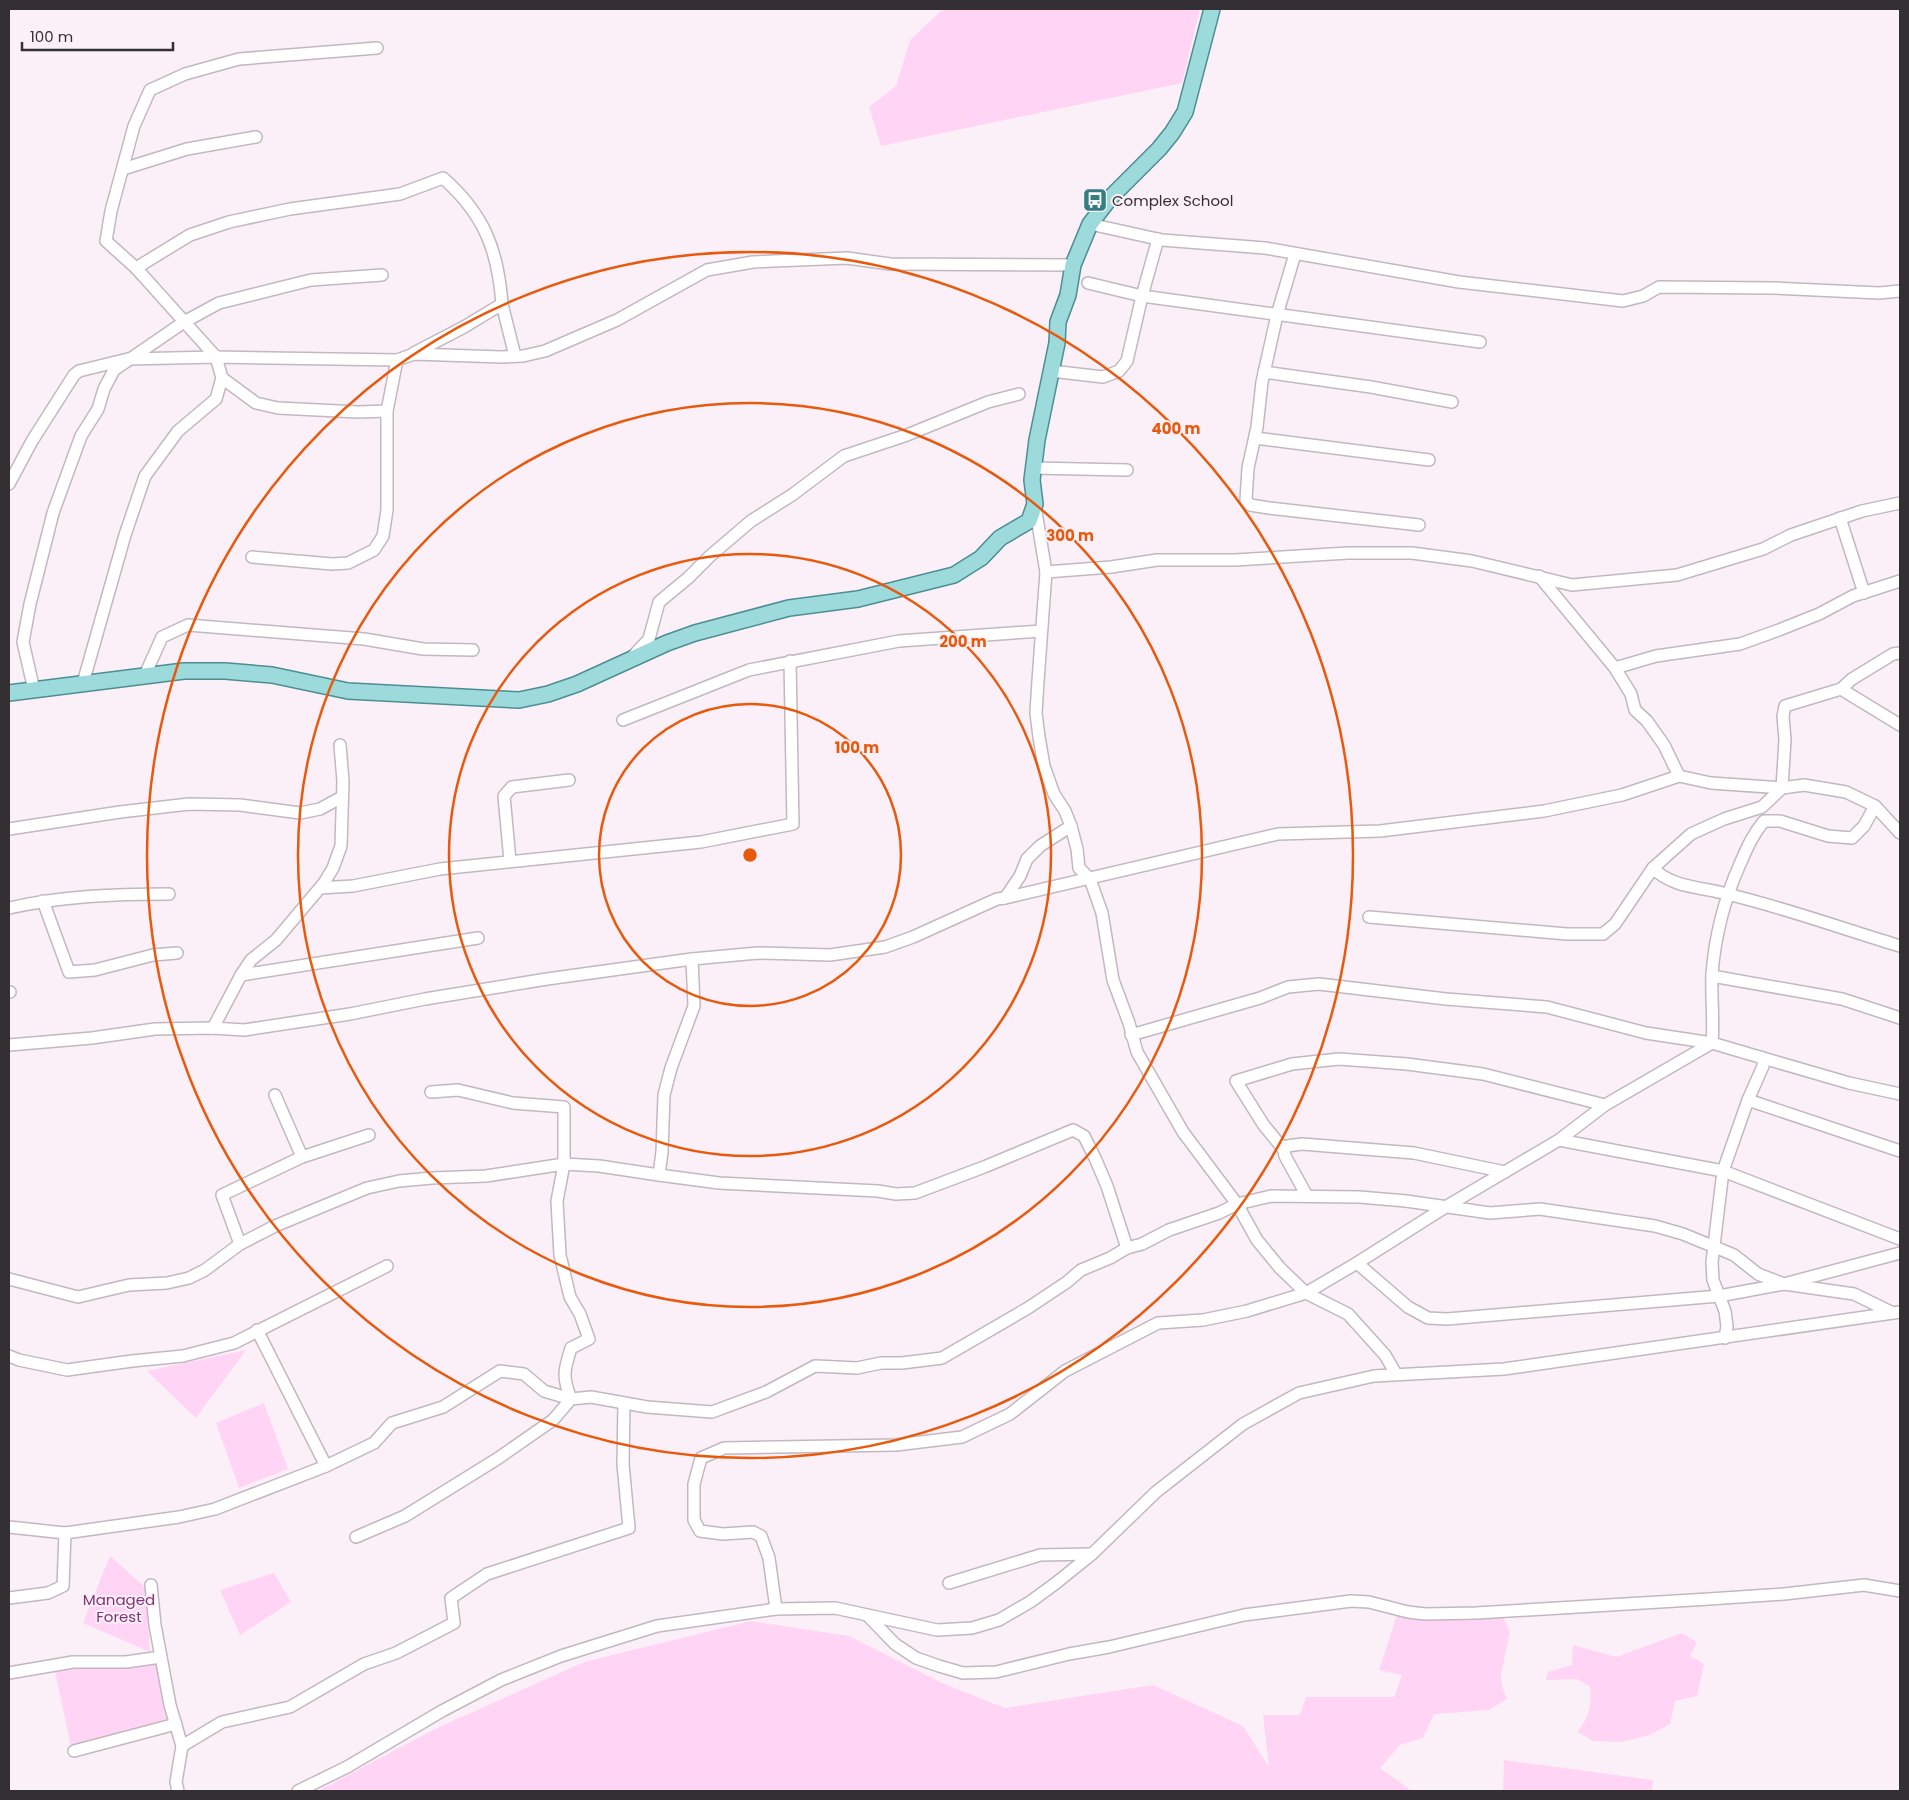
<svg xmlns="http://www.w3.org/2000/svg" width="1909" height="1800" font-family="Poppins,sans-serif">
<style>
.green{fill:#ffd4f4}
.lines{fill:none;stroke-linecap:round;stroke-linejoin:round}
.minor-casing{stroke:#c2b8c0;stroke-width:14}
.major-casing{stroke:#4c8e92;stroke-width:18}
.minor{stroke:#fff;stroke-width:11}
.major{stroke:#9cdadc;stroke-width:15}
.ring{fill:none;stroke:#e8590c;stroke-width:2.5}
.labels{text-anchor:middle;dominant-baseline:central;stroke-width:4;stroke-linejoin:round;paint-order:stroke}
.poi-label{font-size:15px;fill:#332f32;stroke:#fbf0f8;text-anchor:start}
.park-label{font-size:15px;fill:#803473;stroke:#fbf0f8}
.centre{fill:#e8590c;stroke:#fbf0f8;stroke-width:2.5}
.ring-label{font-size:15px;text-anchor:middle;font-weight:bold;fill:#e8590c;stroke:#fbf0f8;stroke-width:4;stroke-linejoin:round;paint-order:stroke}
</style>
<rect width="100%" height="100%" fill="#fbf0f8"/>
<!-- green -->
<g class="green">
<polygon points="948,9 1200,9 1182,83 881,146 869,107 896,86 910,40 941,11"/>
<polygon points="246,1350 196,1418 147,1371"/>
<polygon points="264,1403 288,1469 239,1488 216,1423"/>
<polygon points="110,1556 145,1587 150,1652 83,1623"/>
<polygon points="274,1573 291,1602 240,1635 220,1590"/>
<polygon points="1397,1615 1415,1619 1503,1617 1510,1632 1501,1674 1502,1686 1507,1699 1489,1710 1434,1714 1423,1738 1400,1745 1380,1768 1412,1791 318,1791 435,1729 584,1662 751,1621 849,1636 942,1683 1005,1708 1153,1685 1243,1726 1269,1767 1263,1715 1300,1715 1306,1697 1394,1697 1402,1675 1379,1670"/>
<path d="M1682 1633 1697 1642 1690 1656 1704 1664 1697 1696 1675 1701 1670 1724 1650 1735 1621 1742 1593 1741 1578 1732C1589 1715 1592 1706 1590 1686L1576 1679 1546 1680 1548 1672 1572 1665 1573 1645 1616 1657Z"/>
<polygon points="155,1661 169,1721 71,1747 55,1671"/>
<polygon points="1504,1760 1653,1780 1652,1791 1503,1791"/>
</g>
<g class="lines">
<defs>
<g id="minor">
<polyline points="123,169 187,149 256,137"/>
<polyline points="1090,224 1162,240 1265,248 1459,282 1623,301 1643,296 1659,287 1773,288 1879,293 1900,291"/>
<polyline points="1158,239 1142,296 1480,342"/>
<polyline points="1295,254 1277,315 1262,382 1257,427 1248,468 1246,500 1250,505 1269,508 1419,525"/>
<polyline points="136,268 106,241 111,211 134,126 150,90 185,74 239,59 377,48"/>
<polyline points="502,304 515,356"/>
<polyline points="1051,371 1103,377 1119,371 1127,361 1142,296 1088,283"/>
<polyline points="1264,372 1371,387 1452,402"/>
<polyline points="222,378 256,403 278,408 358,412 387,411"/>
<polyline points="1255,438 1429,460"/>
<polyline points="1033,468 1127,470"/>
<polyline points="9,484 32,441 74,375 79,371 128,359 216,357 397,360 414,354 502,357 523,356 545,351 617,320 707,270 753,262 847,258 890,264 1073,265"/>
<polyline points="1035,506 1046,572 1038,681 1036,713 1039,737 1044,766 1054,794 1065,811 1071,826 1077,849 1079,868 1090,879 1102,913 1113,980 1129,1023 1137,1052 1183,1132 1237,1204 1257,1240 1280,1268 1306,1293 1357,1263 1447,1206 1559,1140 1605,1105 1712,1043"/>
<polyline points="1840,518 1864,593"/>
<polyline points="252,557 332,564 348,563 374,550 383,536 387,510 387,411 397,360"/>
<polyline points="1046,572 1111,567 1157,560 1235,560 1348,553 1412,553 1472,561 1572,585 1677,575 1763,549 1791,535 1862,511 1900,503"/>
<polyline points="1539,576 1615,668 1631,694 1635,710 1647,721 1664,745 1679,776"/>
<polyline points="633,656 649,639 659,602 688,578 710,556 751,521 792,495 844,456 907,435 988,402 1019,394"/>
<polyline points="1615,668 1656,656 1740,644 1779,630 1819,614 1853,596 1900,581"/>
<polyline points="145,675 162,637 188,625 364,639 423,649 473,650"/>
<path d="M83 683 125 535 145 476 178 431 216 399 222 378 216 357 136 268 190 235 229 222 290 209 400 194 443 178C484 214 498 250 502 304L464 327 414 353"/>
<polyline points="1841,689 1900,725"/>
<polyline points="34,690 23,642 30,604 53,513 81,436 98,409 104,389 114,370 184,322 219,303 311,280 382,275"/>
<polyline points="623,720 749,670 899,641 1041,631"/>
<polyline points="9,829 120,812 189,804 240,805 300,813 320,809 342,797"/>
<polyline points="510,861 504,796 512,787 569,780"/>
<path d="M1653 868C1672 888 1702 887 1727 894 1786 908 1843 929 1900 946"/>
<polyline points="320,888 353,886 440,869 701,842 793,824 790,661"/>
<polyline points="1005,898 1020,876 1027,859 1040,846 1071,826"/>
<polyline points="43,901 69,972 95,970 153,955 177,953"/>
<path d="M9 908C62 896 115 894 169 894"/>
<polyline points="1369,917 1567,934 1603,934 1615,924 1653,868 1691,834 1724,819 1762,807 1782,788 1785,740 1783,716 1785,706 1841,689 1852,679 1893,654 1900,653"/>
<polyline points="241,975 478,938"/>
<polyline points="1712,976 1842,999 1900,1018"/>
<polyline points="9,992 10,992"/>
<polyline points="213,1028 241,975 251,960 276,940 324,883 333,868 341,846 343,781 340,745"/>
<polyline points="1131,1035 1260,998 1288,987 1319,984 1446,999 1547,1007 1646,1033 1712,1043"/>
<polyline points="9,1045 92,1038 155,1029 213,1028 244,1030 350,1014 425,999 547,979 692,959 758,953 830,955 885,947 913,937 997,899 1005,898 1278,834 1380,831 1544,811 1622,795 1679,776 1711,783 1782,788 1804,785 1846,792 1875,806 1900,833"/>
<polyline points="1763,1058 1849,1083 1900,1094"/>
<path d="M431 1092 458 1090 513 1103 564 1107V1164L557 1201 560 1255 570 1297 580 1314 589 1339 571 1348C564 1370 562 1377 571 1399"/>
<polyline points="1748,1100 1900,1151"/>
<polyline points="1559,1140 1723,1171 1900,1239"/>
<polyline points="1284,1150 1263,1124 1236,1081 1292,1064 1339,1059 1407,1064 1483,1074 1605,1105"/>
<polyline points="302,1157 369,1135"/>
<polyline points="659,1175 719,1183 878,1191 896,1194 915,1193 984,1167 1073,1130 1084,1136 1095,1158 1107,1186 1127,1248"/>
<polyline points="1307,1196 1285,1156 1284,1150 1287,1146 1302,1144 1414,1153 1505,1172"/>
<polyline points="240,1244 222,1195 302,1157 275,1095"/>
<polyline points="1357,1263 1408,1307 1428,1318 1447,1319 1719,1296 1784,1284 1900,1253"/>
<polyline points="9,1279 78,1297 129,1285 167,1283 189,1278 205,1270 240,1244 275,1226 367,1188 399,1181 432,1178 486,1176 564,1164 599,1166 659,1175 662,1152 664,1095 671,1068 694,1006 692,959"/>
<polyline points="257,1330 326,1466"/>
<path d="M1725 1338 1727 1326 1725 1311 1713 1280 1712 1262 1723 1171 1748 1100 1763 1066V1058L1712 1043C1714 1020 1711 997 1712 974 1715 935 1724 900 1740 864 1747 848 1753 834 1764 821H1780L1828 836 1852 838 1864 826 1875 806"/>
<polyline points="9,1356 19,1360 67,1370 132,1361 183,1356 234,1343 387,1266"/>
<polyline points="9,1527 65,1533 179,1517 215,1509 326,1466 374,1443 392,1423 443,1407 500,1371 524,1374 544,1391 571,1399"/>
<polyline points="356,1537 405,1516 497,1459 553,1420 571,1399 591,1397 647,1407 712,1412 766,1392 815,1366 857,1368 881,1363 902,1363 942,1358 1028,1308 1067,1282 1081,1270 1110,1258 1127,1248 1142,1244 1169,1230 1219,1213 1237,1204 1271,1196 1359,1197 1406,1201 1490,1213 1540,1209 1655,1226 1683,1234 1734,1255 1758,1274 1784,1284 1854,1294 1893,1313"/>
<polyline points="949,1583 1040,1555 1092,1554"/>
<polyline points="151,1585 155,1625 170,1705 182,1746 176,1782 178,1791"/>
<polyline points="9,1598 48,1593 63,1586 65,1533"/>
<polyline points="776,1609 769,1558 761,1536 753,1532 723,1534 700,1531 694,1520 694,1484 701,1458 724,1448 896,1445 962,1437 1010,1414 1065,1371 1158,1323 1203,1320 1247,1311 1306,1293 1348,1314 1385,1355 1396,1374"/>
<polyline points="868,1616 895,1644 916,1658 939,1666 963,1673 996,1672 1069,1654 1109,1647 1244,1615 1351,1601 1369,1602 1408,1612 1425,1614 1476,1613 1709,1599 1784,1594 1864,1585 1900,1591"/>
<polyline points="9,1673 73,1662 126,1662 161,1657"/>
<polyline points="182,1746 222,1722 290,1707 364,1664 396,1653 454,1623 451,1598 487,1574 629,1528 623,1464 624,1403"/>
<polyline points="74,1751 176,1724"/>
<polyline points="298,1791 347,1767 442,1711 501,1680 561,1656 657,1626 776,1609 835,1608 937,1630 972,1628 999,1620 1030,1602 1056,1583 1092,1554 1156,1492 1243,1424 1299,1393 1374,1376 1504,1369 1900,1312"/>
</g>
<polyline id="major" points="9,693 184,671 225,671 272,675 348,691 519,700 548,694 577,684 667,643 695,633 789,608 858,599 954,575 981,558 1000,538 1029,521 1035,504 1032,480 1037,440 1057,343 1058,322 1068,295 1073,265 1090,224 1110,198 1159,149 1172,133 1185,112 1212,9"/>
</defs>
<!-- minor casing -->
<use href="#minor" class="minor-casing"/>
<!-- major casing -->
<use href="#major" class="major-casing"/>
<!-- minor -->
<use href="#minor" class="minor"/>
<!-- major -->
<use href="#major" class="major"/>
</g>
<!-- distance rings -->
<g class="ring">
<circle cx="750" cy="855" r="151"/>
<circle cx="750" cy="855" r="301"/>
<circle cx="750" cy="855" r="452"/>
<circle cx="750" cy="855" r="603"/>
</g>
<!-- icons -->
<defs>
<symbol id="bus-square" viewBox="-11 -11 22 22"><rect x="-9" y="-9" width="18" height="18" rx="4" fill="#347d80" stroke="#fbf0f8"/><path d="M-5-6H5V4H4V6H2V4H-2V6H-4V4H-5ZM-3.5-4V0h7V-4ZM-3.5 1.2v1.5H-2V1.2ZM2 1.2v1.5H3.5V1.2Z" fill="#fff"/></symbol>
</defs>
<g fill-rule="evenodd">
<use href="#bus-square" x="1081" y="186" width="28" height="28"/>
</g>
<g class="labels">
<!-- poi labels -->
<g class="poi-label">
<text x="1112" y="200">Complex School</text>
</g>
<!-- park labels -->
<g class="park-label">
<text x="119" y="1599">Managed<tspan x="119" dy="17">Forest</tspan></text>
</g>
</g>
<circle cx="750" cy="855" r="8" class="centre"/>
<g class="ring-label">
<text x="1176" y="434">400 m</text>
<text x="1070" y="541">300 m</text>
<text x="963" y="647">200 m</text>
<text x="857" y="753">100 m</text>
</g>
<!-- border -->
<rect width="1909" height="1800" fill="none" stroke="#332f32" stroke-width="20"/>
<!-- scale -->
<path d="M22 42v8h151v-8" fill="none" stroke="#332f32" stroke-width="2.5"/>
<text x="30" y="42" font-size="15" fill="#332f32" stroke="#fbf0f8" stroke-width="4" paint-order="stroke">100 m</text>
</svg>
